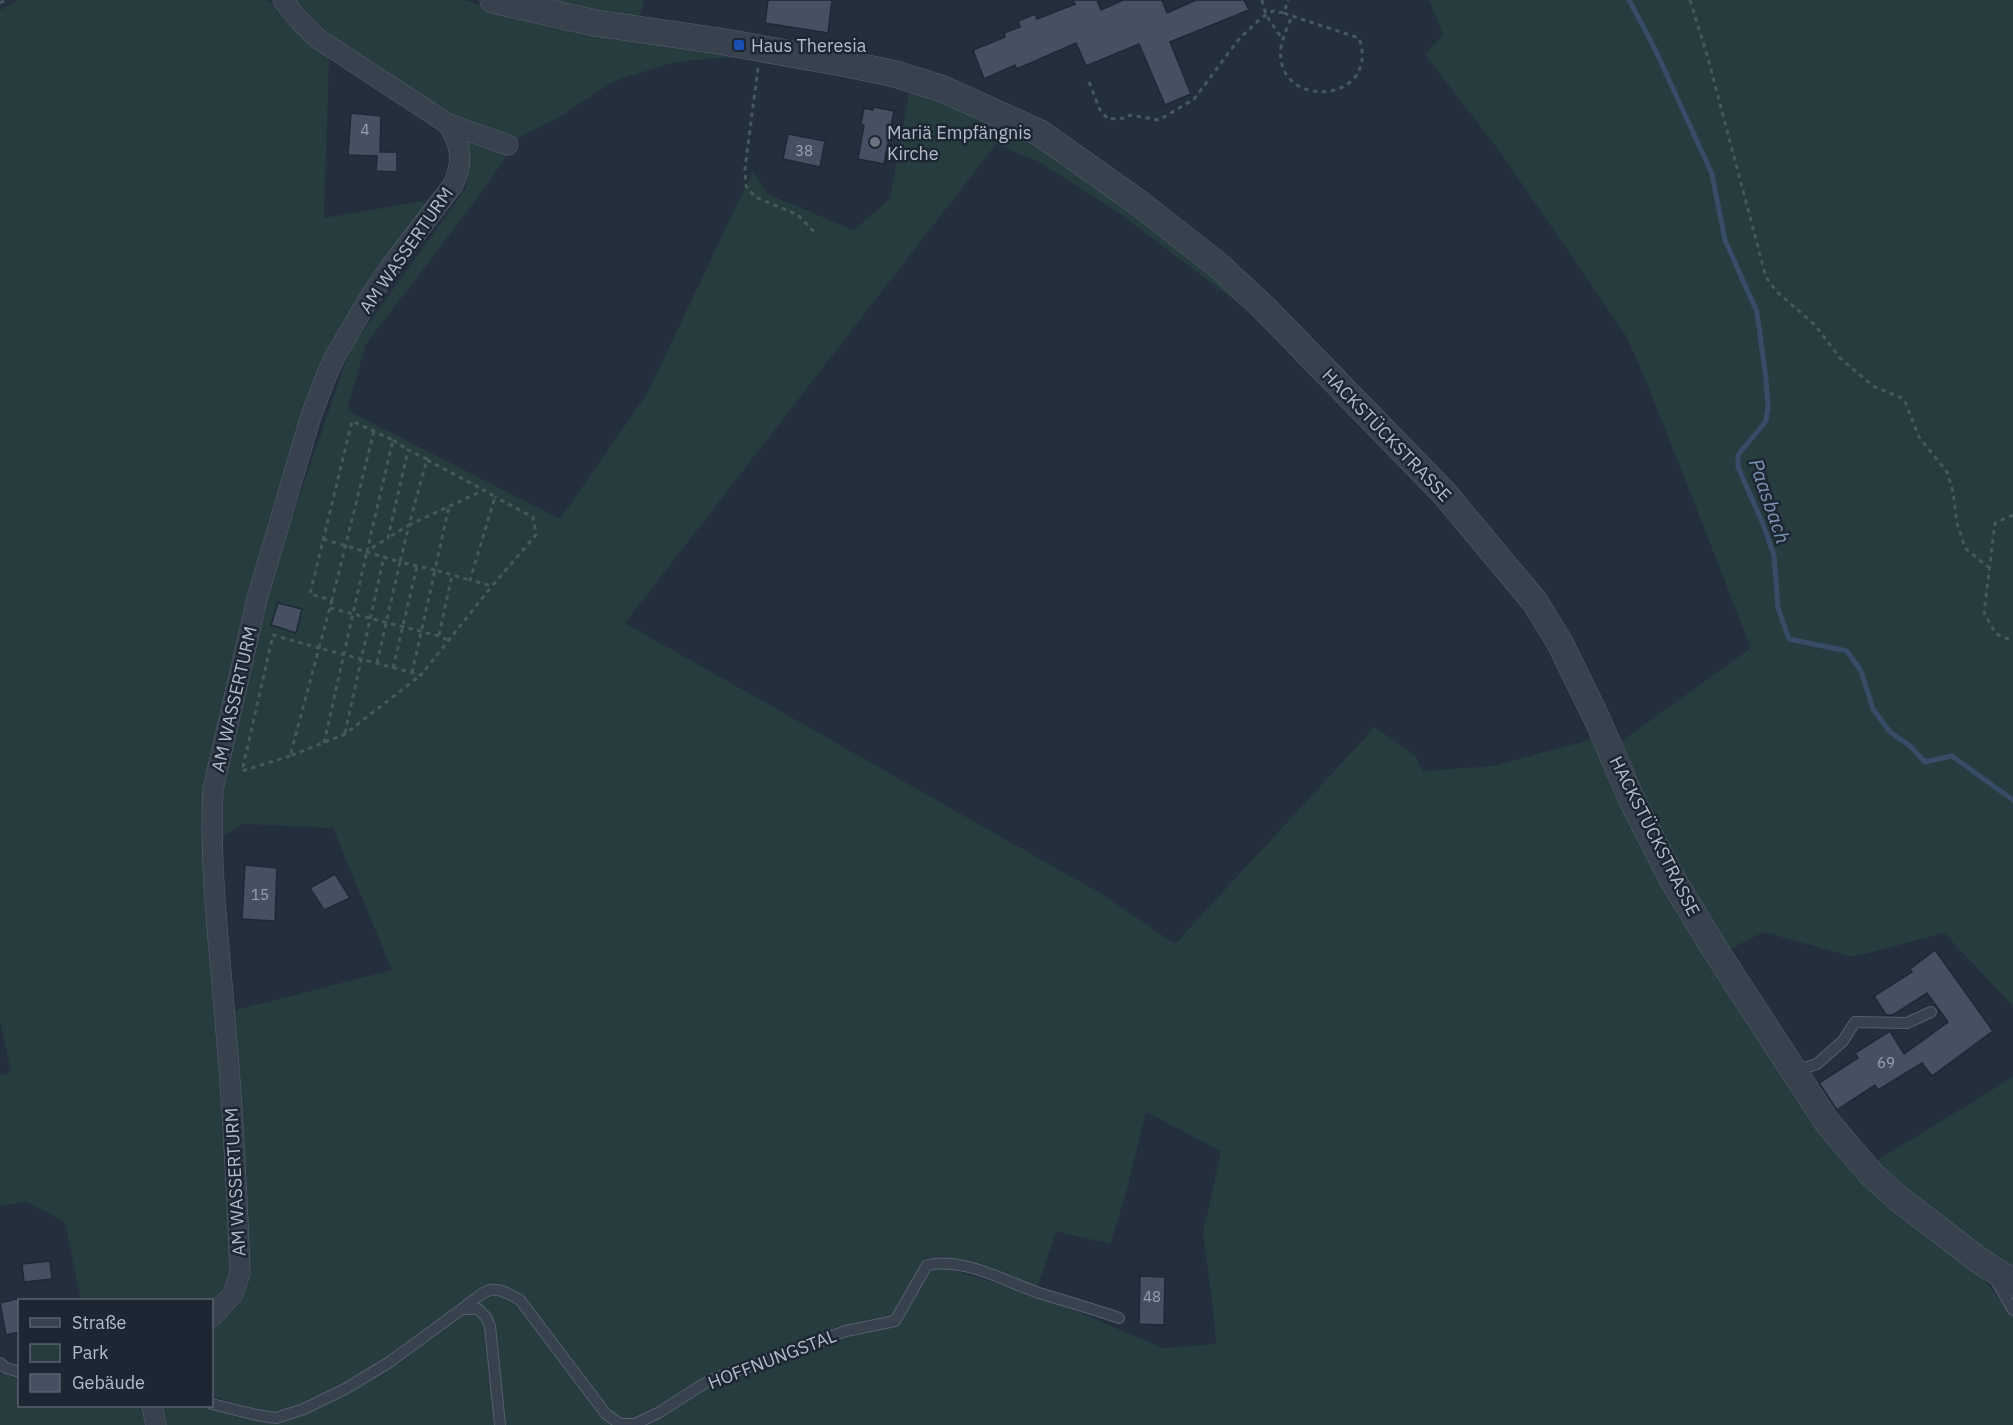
<svg xmlns="http://www.w3.org/2000/svg" width="2013" height="1425" font-family="'IBM Plex Sans',sans-serif">
<style>
.green{fill:#263c3f}
.lines{fill:none;stroke-linecap:round;stroke-linejoin:round}
.stream{stroke:#394c67;stroke-width:5}
.building{fill:#455162;stroke:#1f2835;stroke-width:1.5}
.service-casing{stroke:#565f6c;stroke-width:12}
.minor-casing{stroke:#565f6c;stroke-width:21}
.tertiary-casing{stroke:#565f6c;stroke-width:27}
.path{stroke:#44595c;stroke-width:3;stroke-dasharray:4.5 4.5;stroke-linecap:butt}
.service{stroke:#38414e;stroke-width:10}
.minor{stroke:#38414e;stroke-width:20}
.tertiary{stroke:#38414e;stroke-width:26}
.transit-dot{fill:#1a4fb4;stroke:#1d2633;stroke-width:2}
.worship-dot{fill:#6b7280;stroke:#1d2633;stroke-width:2}
.labels{text-anchor:middle;dominant-baseline:central;stroke-width:5;stroke-linejoin:round;paint-order:stroke}
.number-label{font-size:15px;fill:#98a1af}
.poi-label{font-size:18px;fill:#b4bcc9;stroke:#1d2633;text-anchor:start}
.street-label{font-size:18px;fill:#b4bcc9;stroke:#1d2633}
.water-label{font-size:20px;font-style:italic;fill:#7c92b1;stroke:#1d2633}
</style>
<rect width="100%" height="100%" fill="#242f3e"/>
<!-- green -->
<g class="green">
<polygon points="18,0 265,0 272,2 275,8 329,58 324,218 436,199 335,342 209,773 233,1274 212,1306 212,1300 81,1300 65,1222 26,1201 0,1206 0,1075 11,1072 0,1021 0,10"/>
<path d="M295 0H463L535 19 758 57 713 58 671 63 614 81 558 118 521 136 472 205 366 344 347 410 560 519 647 394 753 171 767 194 854 230 890 199 910 87 1038 140 1208 271 1259 319 1115 210 1037 161 996 144 625 623 1100 893 1175 944 1375 727 1415 756 1423 771 1494 766 1596 738 1799 1091 1979 1273 2013 1317V1425H643L715 1383 846 1335 897 1324 928 1270 940 1268 956 1271 1048 1299 1162 1348 1216 1344 1214 1317 1203 1233 1221 1151 1146 1112 1127 1190 1110 1244 1056 1231 1037 1288 945 1257 924 1258 893 1320 849 1327 806 1338 633 1419 619 1418 609 1408 520 1293C508 1286 501 1284 487 1287L385 1362 300 1407 275 1412 254 1409 212 1396V1324L243 1285 229 1012 392 970 333 828 243 824 218 840V802L268 588 350 349 467 187 469 154 456 117 324 30Z"/>
<polygon points="543,0 644,0 639,18 579,8"/>
<polygon points="1429,0 2013,0 2013,1006 1944,933 1853,957 1764,932 1726,951 1669,852 1619,743 1750,649 1750,645 1653,398 1627,337 1503,156 1425,54 1443,35"/>
<polygon points="2013,1077 2013,1268 1966,1243 1873,1163"/>
<polygon points="490,1292 518,1302 614,1425 502,1425 491,1323 472,1305"/>
<polygon points="461,1312 476,1312 486,1325 496,1425 162,1425 160,1406 208,1406 271,1422 307,1413"/>
<polygon points="0,1374 19,1374 20,1406 147,1406 150,1425 0,1425"/>
</g>
<g class="lines">
<!-- stream -->
<polyline class="stream" points="1629,0 1654,47 1712,174 1725,240 1757,312 1766,379 1768,407 1766,421 1738,455 1738,467 1763,524 1774,555 1778,608 1789,639 1847,651 1861,671 1873,709 1890,732 1909,745 1925,762 1952,756 2013,800"/>
</g>
<!-- building -->
<g class="building">
<polygon points="768,0 832,0 828,33 765,23"/>
<polygon points="1073,0 1097,0 1101,10 1123,0 1162,0 1167,13 1196,0 1244,0 1249,10 1170,42 1191,94 1165,105 1139,44 1086,66 1076,43 1017,69 1015,65 984,79 973,50 1005,37 1004,33 1020,27 1018,21 1035,14 1037,19 1075,4"/>
<polygon points="874,107 894,111 884,164 858,159 864,125 861,124 864,108 873,110"/>
<polygon points="351,113 381,116 380,152 397,152 397,172 376,171 377,156 348,155"/>
<polygon points="788,134 825,141 820,167 783,159"/>
<polygon points="278,603 302,609 296,633 271,625"/>
<polygon points="245,865 277,868 275,921 242,919"/>
<polygon points="335,874 350,898 324,910 310,888"/>
<polygon points="1935,950 1993,1031 1932,1076 1922,1063 1878,1090 1875,1085 1837,1110 1819,1083 1858,1058 1855,1053 1890,1031 1904,1054 1948,1022 1927,993 1893,1015 1886,1015 1874,996 1912,972 1910,969"/>
<polygon points="50,1261 52,1279 24,1282 22,1264"/>
<polygon points="1140,1276 1165,1277 1164,1325 1139,1324"/>
<polygon points="20,1298 20,1332 6,1335 0,1303"/>
</g>
<g class="lines">
<defs>
<g id="service">
<polyline points="1794,1071 1817,1064 1843,1041 1855,1022 1907,1023 1931,1012"/>
<polyline points="1997,1282 2013,1310"/>
<path d="M462 1309C488 1289 491 1282 520 1300L606 1414 620 1424H635L658 1413 710 1380 846 1331 895 1321 927 1265C964 1257 1004 1281 1039 1293 1065 1301 1093 1309 1119 1318"/>
<polyline points="0,1363 6,1368 20,1372"/>
<polyline points="212,1404 256,1415 276,1418 304,1409 345,1389 388,1363 462,1309 478,1309 486,1317 490,1326 500,1425"/>
</g>
<g id="minor">
<polyline points="448,124 508,145"/>
<path d="M212 1317 233 1294 240 1273C237 1192 233 1112 226 1031 220 951 209 870 213 789L257 599 311 416 327 374 336 355 368 300 394 262 453 185C464 161 461 146 448 124L317 38 298 19 283 0"/>
<polyline points="152,1406 156,1425"/>
</g>
<polyline id="tertiary" points="493,0 595,23 719,41 848,64 895,74 943,89 1040,133 1139,203 1218,265 1265,309 1444,493 1535,602 1560,643 1598,721 1632,800 1671,877 1716,951 1827,1122 1872,1175 1899,1199 1980,1261 2013,1282"/>
</defs>
<!-- service casing -->
<use href="#service" class="service-casing"/>
<!-- minor casing -->
<use href="#minor" class="minor-casing"/>
<!-- tertiary casing -->
<use href="#tertiary" class="tertiary-casing"/>
<!-- path -->
<g class="path">
<polyline points="1262,0 1266,15 1283,40"/>
<polyline points="1690,0 1707,55 1766,277 1776,291 1815,325 1840,358 1873,386 1904,399 1919,437 1947,472 1953,492 1957,523 1965,548 1988,567"/>
<polyline points="0,3 6,0"/>
<path d="M1284 13 1292 16 1359 38C1382 105 1273 111 1281 47 1283 36 1288 26 1292 16"/>
<polyline points="758,68 745,168 746,186 755,197 798,215 816,234"/>
<polyline points="1089,82 1100,110 1108,119 1127,118 1130,115 1159,120 1194,99 1239,39 1261,18 1273,11 1284,13 1288,0"/>
<polyline points="374,431 332,600 310,594 352,421 393,440 367,551 388,538 408,450 427,459 409,525 484,490 495,497 470,580 492,586 536,535 533,517 495,497"/>
<polyline points="393,440 408,450"/>
<polyline points="427,460 484,490"/>
<polyline points="2013,515 1995,523 1984,613 1996,634 2013,641"/>
<polyline points="323,539 400,562 409,525 388,538"/>
<polyline points="332,600 319,648 421,675 492,586"/>
<polyline points="330,608 439,636 448,640"/>
<polyline points="439,635 452,575"/>
<polyline points="377,663 400,562 435,570 449,506"/>
<polyline points="393,668 417,566"/>
<polyline points="412,673 435,570 470,580"/>
<polyline points="345,733 384,556"/>
<polyline points="324,743 367,551"/>
<polyline points="290,756 242,771 273,635 319,648 290,756 345,734 421,675"/>
</g>
<!-- service -->
<use href="#service" class="service"/>
<!-- minor -->
<use href="#minor" class="minor"/>
<!-- tertiary -->
<use href="#tertiary" class="tertiary"/>
</g>
<!-- markers -->
<rect class="transit-dot" x="733" y="39" width="12" height="12" rx="3"/>
<circle class="worship-dot" cx="875" cy="142" r="6"/>
<g class="labels">
<!-- number labels -->
<g class="number-label">
<text x="365" y="129">4</text>
<text x="804" y="150">38</text>
<text x="260" y="894">15</text>
<text x="1886" y="1062">69</text>
<text x="1152" y="1296">48</text>
</g>
<!-- poi labels -->
<g class="poi-label">
<text x="751" y="45">Haus Theresia</text>
<text x="887" y="132">Mariä Empfängnis<tspan x="887" dy="21">Kirche</tspan></text>
</g>
<!-- street labels -->
<g class="street-label">
<text transform="translate(406 250) rotate(-55)">AM WASSERTURM</text>
<text transform="translate(1387 435) rotate(46)">HACKSTÜCKSTRASSE</text>
<text transform="translate(234 699) rotate(-77)">AM WASSERTURM</text>
<text transform="translate(1655 836) rotate(63)">HACKSTÜCKSTRASSE</text>
<text transform="translate(235 1182) rotate(-93)">AM WASSERTURM</text>
<text transform="translate(772 1359) rotate(-21)">HOFFNUNGSTAL</text>
</g>
<!-- water labels -->
<g class="water-label">
<text transform="translate(1770 501) rotate(71)">Paasbach</text>
</g>
</g>
<!-- legend -->
<rect x="18" y="1299" width="195" height="108" fill="#1d2633" stroke="#59626f" stroke-width="1.5"/>
<rect x="30" y="1318" width="30" height="9" fill="#38414e" stroke="#59626f" stroke-width="1.5"/>
<text x="72" y="1329" font-size="18" fill="#b4bcc9">Straße</text>
<rect x="30" y="1344" width="30" height="18" fill="#263c3f" stroke="#59626f" stroke-width="1.5"/>
<text x="72" y="1359" font-size="18" fill="#b4bcc9">Park</text>
<rect x="30" y="1374" width="30" height="18" fill="#455162" stroke="#59626f" stroke-width="1.5"/>
<text x="72" y="1389" font-size="18" fill="#b4bcc9">Gebäude</text>
</svg>
